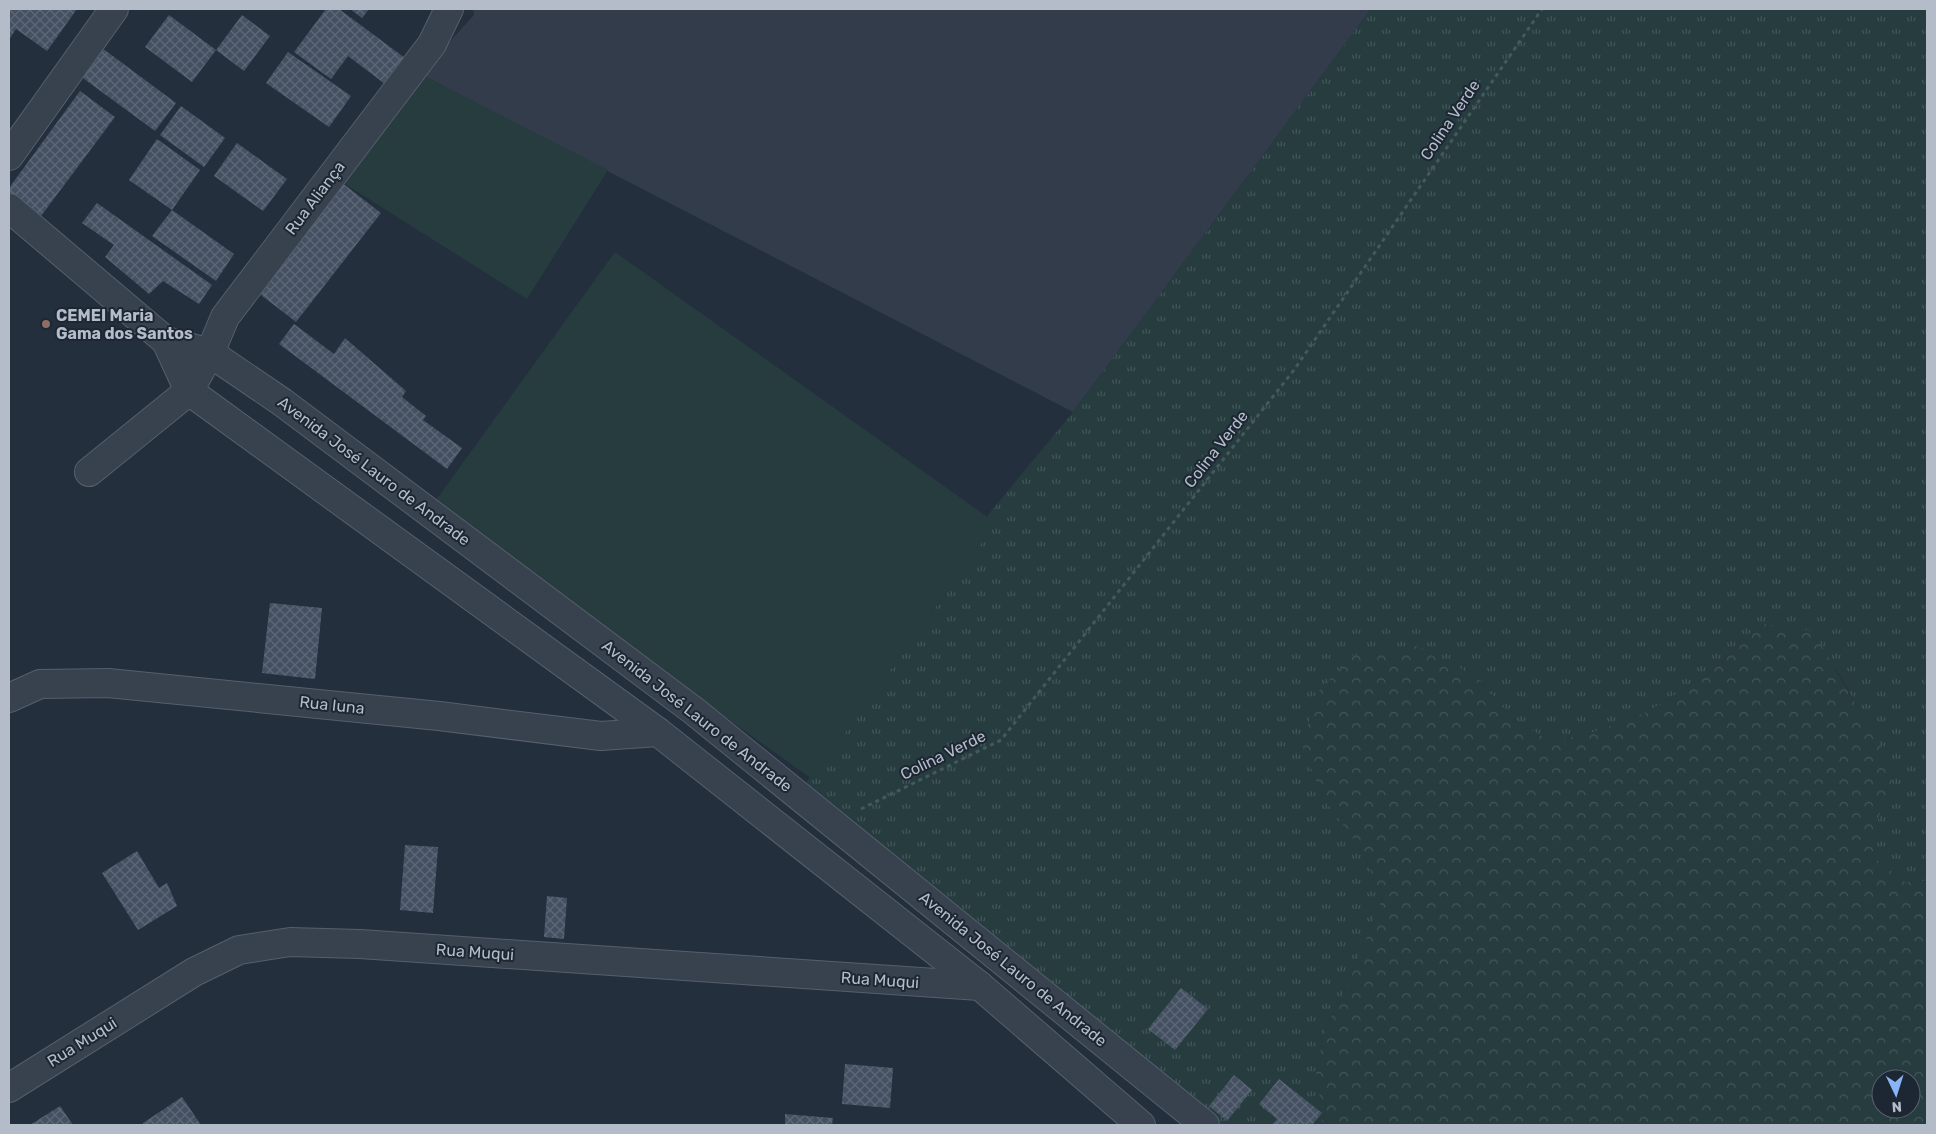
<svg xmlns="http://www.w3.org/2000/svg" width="1936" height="1134" font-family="Rubik,sans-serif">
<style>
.airport{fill:#323c4b}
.grass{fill:url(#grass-tufts)}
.forest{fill:url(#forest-crowns);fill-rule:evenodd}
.pitch{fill:#263c3f}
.building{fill:url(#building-cross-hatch)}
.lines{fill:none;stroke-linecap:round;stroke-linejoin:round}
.minor-casing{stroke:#565f6c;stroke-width:30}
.tertiary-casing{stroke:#565f6c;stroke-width:30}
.path{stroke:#44595c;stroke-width:3;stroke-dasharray:4 4;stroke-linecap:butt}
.minor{stroke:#38414e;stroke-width:28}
.tertiary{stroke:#38414e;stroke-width:28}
.education-dot{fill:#8d6e63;stroke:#1d2633;stroke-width:2}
.labels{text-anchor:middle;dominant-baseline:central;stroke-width:4;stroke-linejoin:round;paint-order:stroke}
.street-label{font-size:16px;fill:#b4bcc9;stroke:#1d2633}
.poi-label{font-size:16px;font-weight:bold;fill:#b4bcc9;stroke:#1d2633;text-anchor:start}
</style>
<defs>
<pattern id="grass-tufts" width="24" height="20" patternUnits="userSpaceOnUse" patternTransform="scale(1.25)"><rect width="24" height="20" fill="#263c3f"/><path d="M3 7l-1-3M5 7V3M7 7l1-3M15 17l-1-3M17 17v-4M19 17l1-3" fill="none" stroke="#435659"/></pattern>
<pattern id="forest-crowns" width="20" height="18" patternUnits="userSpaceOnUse" patternTransform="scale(1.25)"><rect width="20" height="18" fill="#263c3f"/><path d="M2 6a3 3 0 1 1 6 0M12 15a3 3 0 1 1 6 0" fill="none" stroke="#435659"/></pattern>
<pattern id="building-cross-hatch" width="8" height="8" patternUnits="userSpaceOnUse" patternTransform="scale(1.25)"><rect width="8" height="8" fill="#455162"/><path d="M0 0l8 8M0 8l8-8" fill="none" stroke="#5d6877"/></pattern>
</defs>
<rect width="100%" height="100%" fill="#242f3e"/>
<!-- airport -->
<polygon class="airport" points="473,9 1371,9 1073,412 420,74 474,15"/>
<!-- grass -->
<polygon class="grass" points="1371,9 1927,9 1927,881 1905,882 1876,859 1876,825 1893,778 1880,747 1837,670 1763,624 1710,673 1647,712 1591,733 1551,741 1516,722 1475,676 1321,794 1363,853 1382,899 1345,992 1325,1028 1315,1079 1325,1115 1320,1125 1217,1125 804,786 988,515 1073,412"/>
<!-- forest -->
<path class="forest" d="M1763 624 1813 631 1881 747 1893 778 1876 825V859L1905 882 1927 881V1125H1320L1325 1115 1315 1079 1325 1028 1345 992 1382 899 1363 853 1321 794 1302 745 1317 693 1353 655 1418 646 1475 676 1516 722 1551 741 1591 733 1647 712 1710 673ZM1881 1079H1911V1109H1881Z"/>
<!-- pitch -->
<g class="pitch">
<polygon points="420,74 608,170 527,299 337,179"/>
<polygon points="615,252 996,523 812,779 431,507"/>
</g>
<!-- building -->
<g class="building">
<polygon points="9,9 77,9 47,51 16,29 9,40"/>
<polygon points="326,9 339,9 405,58 385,84 348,56 331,79 294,52"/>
<polygon points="350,9 369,9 362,18"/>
<polygon points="169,15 216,50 192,82 145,47"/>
<polygon points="242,15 270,36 244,71 216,50"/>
<polygon points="98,45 176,103 155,131 76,73"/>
<polygon points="288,52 351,96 329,127 266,83"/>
<polygon points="80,91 115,117 41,216 9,192 9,188"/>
<polygon points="181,106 225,138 204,167 160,135"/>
<polygon points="157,139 200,170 172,210 234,254 216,281 152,236 172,210 129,180"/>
<polygon points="237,143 287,179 263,211 214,176"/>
<polygon points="337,179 381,213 296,322 252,288"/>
<polygon points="97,203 212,285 199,304 163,281 149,294 105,257 114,245 82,223"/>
<polygon points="294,324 334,354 345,338 406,391 402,397 426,416 423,420 462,448 447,469 279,344"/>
<polygon points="270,603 322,608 315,679 262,673"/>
<polygon points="405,845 438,847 433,913 400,910"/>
<polygon points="137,851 159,888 167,883 177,906 138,930 102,873"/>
<polygon points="547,896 567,898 564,939 544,937"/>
<polygon points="1181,988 1208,1009 1175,1050 1148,1029"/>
<polygon points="845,1064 893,1068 890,1108 842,1104"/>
<polygon points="1234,1075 1252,1090 1227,1121 1209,1106"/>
<polygon points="1279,1079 1322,1113 1312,1125 1272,1125 1277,1119 1259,1104"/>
<polygon points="182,1097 201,1125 144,1125 143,1123"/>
<polygon points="60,1106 73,1125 30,1125"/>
<polygon points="785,1114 833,1118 832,1125 785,1125"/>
</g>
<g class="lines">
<defs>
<g id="minor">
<polyline points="9,156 114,9"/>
<polyline points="89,472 189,391 210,353 225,317 432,44 449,9"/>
<polyline points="9,698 40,684 108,683 439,716 601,736 658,732"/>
<polyline points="9,1088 194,972 239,950 290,942 360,944 980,986"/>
</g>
<g id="tertiary">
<polyline points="9,208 166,341 210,353 282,402 694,711 1205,1125"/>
<polyline points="166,341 189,391 658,732 980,986 1141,1125"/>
</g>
</defs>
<!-- minor casing -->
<use href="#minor" class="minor-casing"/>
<!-- tertiary casing -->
<use href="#tertiary" class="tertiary-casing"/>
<!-- path -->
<polyline class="path" points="861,809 1001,740 1294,370 1542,9"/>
<!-- minor -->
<use href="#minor" class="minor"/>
<!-- tertiary -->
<use href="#tertiary" class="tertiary"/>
</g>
<!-- markers -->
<circle class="education-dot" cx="46" cy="324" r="5"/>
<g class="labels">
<!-- street labels -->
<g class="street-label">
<text transform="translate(1450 120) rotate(-56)">Colina Verde</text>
<text transform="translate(315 198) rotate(-53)">Rua Aliança</text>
<text transform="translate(1216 449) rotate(-52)">Colina Verde</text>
<text transform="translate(374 471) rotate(37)">Avenida José Lauro de Andrade</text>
<text transform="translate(332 705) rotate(6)">Rua Iuna</text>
<text transform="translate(697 716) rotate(38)">Avenida José Lauro de Andrade</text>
<text transform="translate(943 755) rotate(-26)">Colina Verde</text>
<text transform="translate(475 952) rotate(4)">Rua Muqui</text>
<text transform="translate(1013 969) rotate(39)">Avenida José Lauro de Andrade</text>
<text transform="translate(880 980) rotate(4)">Rua Muqui</text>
<text transform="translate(82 1042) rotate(-32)">Rua Muqui</text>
</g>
<!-- poi labels -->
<g class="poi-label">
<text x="56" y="315">CEMEI Maria<tspan x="56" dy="18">Gama dos Santos</tspan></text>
</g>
</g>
<!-- border -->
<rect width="1936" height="1134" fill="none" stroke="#b4bcc9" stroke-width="20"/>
<!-- north arrow -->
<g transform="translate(1896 1094) rotate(176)"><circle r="24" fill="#1d2633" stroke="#59626f"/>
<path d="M0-4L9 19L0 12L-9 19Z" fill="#8ab4f8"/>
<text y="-8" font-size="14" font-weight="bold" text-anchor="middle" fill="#b4bcc9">N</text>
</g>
</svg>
